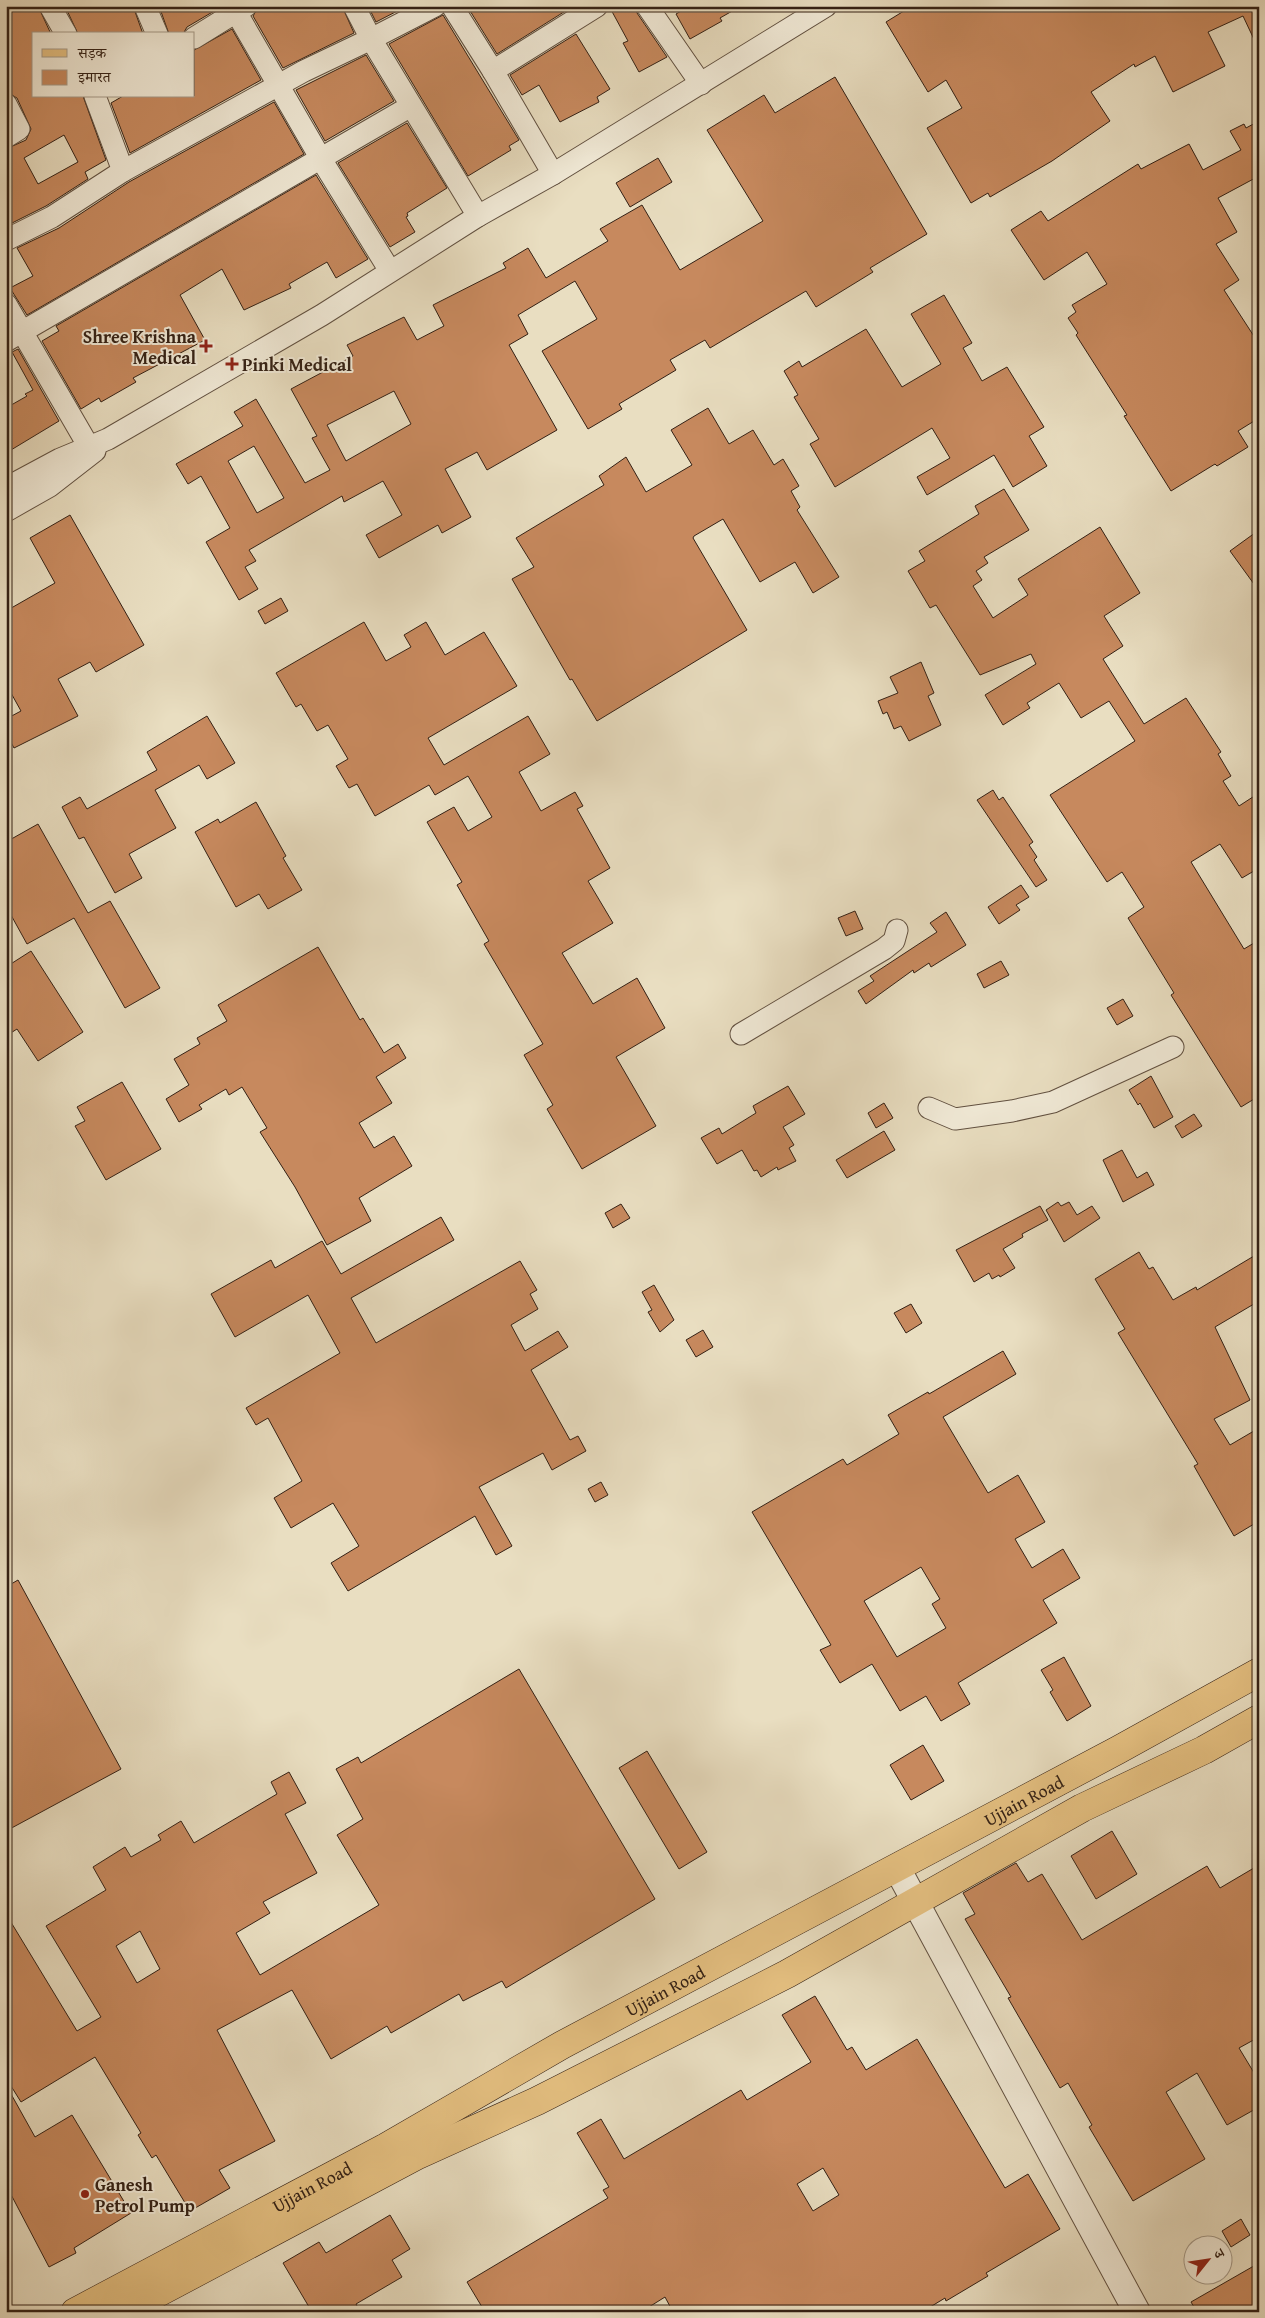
<svg xmlns="http://www.w3.org/2000/svg" width="1265" height="2318" font-family="'Gentium Book Plus','Noto Serif Devanagari',serif">
<style>
.building{fill:#c7895e;stroke:#342115;fill-rule:evenodd}
.lines{fill:none;stroke-linecap:round;stroke-linejoin:round}
.minor-casing{stroke:#615040;stroke-width:23}
.tertiary-casing{stroke:#615040;stroke-width:28}
.primary-casing{stroke:#342115;stroke-width:29}
.minor{stroke:#f1ead7;stroke-width:21}
.tertiary{stroke:#f1ead7;stroke-width:26}
.primary{stroke:#e4bf80;stroke-width:28}
.poi-dot{fill:#8f2418;stroke:#f1ead7;stroke-width:2}
.labels{text-anchor:middle;dominant-baseline:central;stroke-width:4;stroke-linejoin:round;paint-order:stroke}
.poi-label{font-size:18px;font-weight:bold;fill:#342115;stroke:#f1ead7;text-anchor:start}
.street-label{font-size:18px;fill:#342115;stroke:#f1ead7}
</style>
<rect width="100%" height="100%" fill="#e9dec1"/>
<filter id="stains"><feTurbulence type="fractalNoise" baseFrequency=".004" numOctaves="4"/><feColorMatrix values="0 0 0 0 .2 0 0 0 0 .09 0 0 0 0 .02 0 0 0 .5 -.17"/></filter>
<radialGradient id="worn" r=".72"><stop offset=".6" stop-color="#630" stop-opacity="0"/><stop offset="1" stop-color="#630" stop-opacity=".3"/></radialGradient>
<!-- building -->
<g class="building">
<path d="M6 6H38L51 34H34V96H83L106 160 85 172 88 179 46 206 6 226V149L26 140 31 129 17 98 6 92ZM64 135 78 162 38 184 24 158Z"/>
<polygon points="65,6 133,6 143,34 78,34"/>
<polygon points="159,6 221,6 221,7 187,27 183,34 169,34"/>
<polygon points="259,6 342,6 354,33 283,68 253,16"/>
<polygon points="368,6 407,6 376,22"/>
<polygon points="467,6 565,6 567,10 497,54"/>
<polygon points="609,6 635,6 637,13 667,57 639,72 623,43 628,41"/>
<polygon points="690,6 741,6 720,18 722,21 690,39 676,14"/>
<polygon points="912,6 1259,6 1259,50 1243,16 1208,32 1225,66 1173,92 1155,56 1135,67 1134,64 1091,92 1110,121 1052,161 990,197 988,193 971,203 927,128 962,108 946,80 928,92 886,22"/>
<polygon points="443,15 519,140 509,146 511,150 468,176 389,44"/>
<polygon points="232,29 261,80 130,153 111,103 123,96 194,96 194,50"/>
<polygon points="576,34 610,89 597,97 599,102 560,122 539,85 522,95 510,75"/>
<polygon points="366,55 394,101 325,141 296,90"/>
<path d="M835 77 927 234 870 268 873 272 816 307 806 291 710 348 705 340 670 360 676 370 619 404 622 409 588 429 542 351 597 319 575 281 518 315 528 334 509 345 557 430 487 470 477 452 445 469 471 517 442 533 438 525 379 558 366 535 402 515 383 481 344 502 342 496 249 550 256 561 245 567 258 589 239 600 206 542 230 528 201 476 188 484 176 464 243 426 234 412 256 399 305 483 330 470 312 438 317 436 291 389 353 356 347 345 404 317 417 340 444 326 433 305 506 268 503 263 528 248 546 278 608 241 600 229 642 205 680 270 763 221 707 130 764 95 775 113ZM394 391 411 424 346 461 327 425ZM254 446 284 498 257 513 228 461Z"/>
<polygon points="274,102 304,154 27,315 10,288 33,276 17,248 59,228 129,182"/>
<polygon points="1259,121 1259,176 1218,198 1237,232 1216,244 1239,280 1224,290 1259,344 1259,418 1238,431 1248,447 1217,466 1215,464 1171,491 1124,416 1127,415 1076,335 1078,333 1068,318 1076,312 1072,305 1107,284 1087,252 1044,280 1011,230 1041,211 1048,221 1138,164 1141,169 1189,144 1203,170 1241,150 1230,131 1244,124 1246,128"/>
<polygon points="407,123 447,188 407,213 408,216 406,217 415,232 390,247 338,163"/>
<polygon points="658,158 672,182 630,207 616,183"/>
<polygon points="316,175 368,259 336,278 327,262 289,284 291,288 244,310 222,269 180,295 205,340 133,378 136,382 101,402 99,398 81,409 42,341 59,331 56,326"/>
<polygon points="944,295 972,343 963,348 982,381 1007,367 1044,427 1029,436 1047,466 1013,487 994,455 927,495 917,477 950,458 932,428 835,487 810,444 819,439 794,397 798,395 784,371 799,361 802,367 866,329 902,387 941,364 911,314"/>
<polygon points="18,349 59,421 6,453 6,408 27,396 25,394 33,390 12,352"/>
<polygon points="708,408 729,444 753,430 774,465 783,459 799,486 791,491 800,507 797,510 839,577 813,593 795,562 760,582 723,519 694,536 693,538 747,630 597,721 572,679 570,680 512,579 534,567 516,538 604,485 599,476 626,457 646,492 692,465 671,430"/>
<polygon points="1004,489 1029,530 984,557 988,563 976,571 982,580 973,586 993,618 1028,595 1018,579 1100,527 1140,593 1104,616 1123,646 1103,659 1144,724 1186,698 1221,752 1218,754 1231,776 1223,781 1239,806 1259,793 1259,868 1242,878 1220,844 1191,862 1244,949 1259,940 1259,1096 1241,1107 1171,995 1174,993 1128,918 1144,907 1122,872 1107,882 1050,795 1135,741 1109,701 1081,718 1059,683 1027,703 1030,708 1003,725 985,695 1036,664 1031,654 980,675 936,605 930,608 908,571 925,561 919,551 979,514 975,506"/>
<polygon points="70,515 144,645 96,672 90,662 58,679 78,716 14,748 6,733 6,719 21,711 6,684 6,611 55,583 30,538"/>
<polygon points="1259,530 1259,591 1230,551"/>
<polygon points="281,598 288,611 265,624 258,611"/>
<polygon points="364,622 386,661 411,647 404,635 426,622 445,655 484,632 517,686 428,738 444,765 528,716 550,754 519,772 541,811 575,792 583,806 577,809 610,868 588,881 613,923 562,953 593,1004 637,978 665,1028 616,1057 656,1126 582,1169 547,1109 553,1105 524,1055 543,1044 484,944 489,941 457,885 462,882 427,822 454,807 468,831 492,817 468,776 435,795 429,785 375,816 357,784 349,788 336,766 348,759 328,725 317,731 301,704 296,707 276,673"/>
<polygon points="921,662 934,693 928,696 941,725 909,741 901,726 894,729 887,712 883,714 878,701 898,693 890,677"/>
<polygon points="207,716 235,763 207,779 199,765 155,790 176,828 129,854 142,878 115,893 84,837 79,839 62,807 80,797 87,809 157,770 147,752"/>
<polygon points="993,790 999,800 1003,797 1033,842 1029,845 1037,857 1034,860 1047,880 1036,887 977,800"/>
<polygon points="256,802 286,856 283,858 302,890 268,909 259,894 236,907 195,832 218,819 220,823"/>
<polygon points="38,824 88,913 110,901 160,988 125,1008 74,918 27,944 6,906 6,842"/>
<polygon points="1021,885 1029,897 1016,905 1020,910 999,924 988,907"/>
<polygon points="855,911 863,929 846,936 838,918"/>
<polygon points="946,912 966,945 931,967 929,963 914,973 913,970 866,1004 858,991 874,981 870,976 937,932 930,923"/>
<polygon points="318,947 360,1020 363,1018 384,1053 398,1044 406,1058 376,1077 392,1103 359,1123 374,1148 394,1136 412,1166 359,1198 371,1221 327,1245 295,1187 260,1132 267,1128 242,1087 229,1095 226,1089 199,1105 202,1109 179,1122 166,1099 189,1085 174,1059 200,1044 197,1038 227,1021 218,1005"/>
<polygon points="31,951 83,1032 38,1061 17,1029 6,1036 6,967"/>
<polygon points="1001,961 1009,975 984,988 977,974"/>
<polygon points="1123,999 1133,1016 1117,1025 1107,1008"/>
<polygon points="1151,1076 1173,1117 1154,1128 1140,1103 1138,1105 1129,1090"/>
<polygon points="122,1082 161,1149 106,1180 75,1126 85,1121 77,1107"/>
<polygon points="788,1086 805,1114 783,1127 794,1145 789,1148 796,1161 778,1170 777,1167 761,1177 757,1170 754,1171 742,1150 717,1164 701,1138 719,1128 722,1134 756,1113 753,1106"/>
<polygon points="884,1103 893,1118 876,1128 868,1113"/>
<polygon points="1194,1114 1202,1126 1182,1138 1175,1126"/>
<polygon points="884,1131 895,1150 847,1178 836,1160"/>
<polygon points="1122,1150 1137,1178 1147,1172 1154,1185 1123,1202 1103,1160"/>
<polygon points="1058,1202 1061,1206 1069,1202 1077,1215 1092,1206 1100,1218 1064,1242 1046,1210"/>
<polygon points="621,1204 630,1218 613,1228 605,1213"/>
<polygon points="1040,1206 1048,1220 1022,1234 1023,1237 1003,1249 1015,1268 1000,1277 999,1275 992,1279 989,1273 974,1282 956,1250"/>
<polygon points="441,1217 454,1240 351,1298 376,1343 520,1261 537,1290 530,1294 538,1309 511,1325 525,1351 558,1331 568,1347 531,1370 570,1440 578,1436 586,1451 552,1470 543,1453 479,1487 512,1546 496,1555 475,1516 348,1591 331,1563 359,1546 333,1503 291,1528 274,1498 302,1481 268,1418 256,1425 246,1408 340,1353 308,1295 235,1337 211,1294 271,1260 275,1268 322,1241 341,1274"/>
<polygon points="1139,1252 1149,1269 1153,1267 1173,1300 1196,1287 1197,1290 1259,1253 1259,1301 1215,1327 1250,1400 1214,1419 1230,1445 1259,1428 1259,1521 1234,1536 1194,1466 1198,1464 1118,1333 1125,1329 1095,1279"/>
<polygon points="654,1285 674,1320 660,1332 648,1312 652,1310 642,1292"/>
<polygon points="911,1304 922,1323 906,1333 894,1313"/>
<polygon points="703,1330 713,1347 696,1357 686,1340"/>
<path d="M1003 1351 1016 1374 943 1417 988 1493 1018 1475 1045 1522 1015 1539 1032 1568 1063 1549 1080 1578 1043 1600 1057 1623 958 1683 970 1704 941 1721 926 1696 900 1711 872 1664 840 1683 820 1650 831 1645 752 1512 843 1459 847 1465 899 1434 888 1415 928 1392 929 1394ZM921 1567 940 1599 932 1604 946 1628 897 1657 864 1601Z"/>
<polygon points="601,1482 608,1495 595,1502 588,1489"/>
<polygon points="18,1580 121,1769 6,1831 6,1587"/>
<polygon points="1064,1657 1091,1706 1067,1721 1050,1692 1053,1690 1041,1670"/>
<path d="M519 1669 655 1899 506 1988 502 1981 463 2001 459 1994 391 2033 387 2026 331 2059 292 1990 217 2030 275 2141 219 2170 230 2188 190 2211 156 2155 152 2158 138 2135 141 2133 95 2057 21 2102 6 2078V1914L77 2031 101 2017 46 1926 106 1890 93 1867 125 1847 131 1857 161 1840 158 1835 181 1821 194 1843 277 1794 271 1782 289 1772 306 1803 285 1814 317 1873 263 1902 270 1913 236 1933 260 1975 379 1905 337 1835 363 1819 336 1769 358 1757 361 1763ZM140 1931 160 1969 137 1983 116 1946Z"/>
<polygon points="923,1745 944,1781 911,1800 890,1765"/>
<polygon points="647,1751 707,1852 679,1869 619,1768"/>
<polygon points="1112,1831 1137,1874 1096,1899 1071,1856"/>
<polygon points="1016,1863 1028,1882 1042,1874 1082,1940 1207,1866 1220,1888 1259,1865 1259,2037 1239,2048 1259,2081 1259,2107 1227,2125 1197,2073 1166,2092 1205,2159 1133,2201 1089,2127 1092,2125 1068,2083 1060,2088 1008,1998 1011,1997 965,1919 975,1914 963,1893"/>
<path d="M815 1996 847 2050 852 2047 866 2070 917 2039 1005 2188 1028 2174 1060 2229 986 2273 988 2276 946 2301 945 2298 922 2312H673L665 2297 641 2312H485L467 2282 608 2198 603 2190 609 2187 577 2133 601 2119 624 2159 741 2090 747 2100 811 2062 782 2015ZM823 2168 839 2195 813 2211 797 2184Z"/>
<polygon points="6,2085 35,2137 72,2115 131,2213 74,2248 76,2253 49,2267 6,2185"/>
<polygon points="390,2215 410,2249 392,2260 402,2277 356,2304 360,2312 312,2312 283,2263 319,2242 326,2253"/>
<polygon points="1241,2219 1250,2235 1231,2247 1222,2231"/>
<polygon points="1259,2263 1259,2312 1197,2312 1191,2302"/>
</g>
<g class="lines">
<defs>
<g id="minor">
<polyline points="50,6 66,34"/>
<polyline points="145,6 157,34"/>
<polyline points="246,6 236,12 321,159 390,271"/>
<polyline points="435,6 371,39 478,216"/>
<polyline points="452,6 493,71"/>
<polyline points="647,6 701,84"/>
<polyline points="194,38 236,12 233,6"/>
<polyline points="6,104 19,129 6,137"/>
<polyline points="123,171 304,71 371,39 354,6"/>
<polyline points="553,174 493,71 597,6"/>
<polyline points="6,240 52,217 123,171 95,96"/>
<polyline points="6,304 89,447"/>
<polyline points="6,341 411,106"/>
<polyline points="6,488 60,459 108,439 322,315 478,216 553,174 826,6"/>
<polyline points="6,511 50,486 95,451"/>
<polyline points="741,1034 884,949 894,941 897,930"/>
<polyline points="929,1108 955,1119 1012,1111 1053,1102 1173,1047"/>
</g>
<polyline id="tertiary" points="897,1868 1137,2312"/>
<g id="primary">
<path id="s1" d="M75 2312 386 2147 562 2045 1118 1750 1259 1672"/>
<polyline points="122,2312 418,2155 537,2101 787,1974 1082,1808 1204,1750 1259,1719"/>
</g>
</defs>
<!-- minor casing -->
<use href="#minor" class="minor-casing"/>
<!-- tertiary casing -->
<use href="#tertiary" class="tertiary-casing"/>
<!-- primary casing -->
<use href="#primary" class="primary-casing"/>
<!-- minor -->
<use href="#minor" class="minor"/>
<!-- tertiary -->
<use href="#tertiary" class="tertiary"/>
<!-- primary -->
<use href="#primary" class="primary"/>
</g>
<!-- markers -->
<g class="poi-dot">
<path d="M203.5 338.5h5v5h5v5h-5v5h-5v-5h-5v-5h5z"/>
<path d="M229.5 356.5h5v5h5v5h-5v5h-5v-5h-5v-5h5z"/>
<circle cx="85" cy="2194" r="5"/>
</g>
<g class="labels">
<!-- poi labels -->
<g class="poi-label">
<text x="196" y="336" text-anchor="end">Shree Krishna<tspan x="196" dy="21">Medical</tspan></text>
<text x="242" y="364">Pinki Medical</text>
<text x="95" y="2184">Ganesh<tspan x="95" dy="21">Petrol Pump</tspan></text>
</g>
<!-- street labels -->
<g class="street-label">
<text stroke="none"><textPath href="#s1" startOffset="1078">Ujjain Road</textPath></text>
<text stroke="none"><textPath href="#s1" startOffset="672">Ujjain Road</textPath></text>
<text stroke="none"><textPath href="#s1" startOffset="268">Ujjain Road</textPath></text>
</g>
</g>
<!-- margin -->
<rect width="1265" height="2318" fill="none" stroke="#e9dec1" stroke-width="25"/>
<rect x="8" y="8" width="1250" height="2303" fill="none" stroke="#342115" stroke-width="2.5"/>
<rect x="12" y="12" width="1240" height="2293" fill="none" stroke="#342115"/>
<!-- legend -->
<rect x="32" y="32" width="162" height="65" fill="#f1ead7" stroke="#a59a89"/>
<rect x="42" y="49" width="25" height="8" fill="#e4bf80" stroke="#a59a89"/>
<text x="78" y="58" font-size="15" fill="#342115">सड़क</text>
<rect x="42" y="70" width="25" height="15" fill="#c7895e" stroke="#a59a89"/>
<text x="78" y="82" font-size="15" fill="#342115">इमारत</text>
<!-- north arrow -->
<g transform="translate(1208 2260) rotate(60)"><circle r="24" fill="#f1ead7" stroke="#a59a89"/>
<path d="M0-4L9 19L0 12L-9 19Z" fill="#8f2418"/>
<text y="-8" font-size="14" font-weight="bold" text-anchor="middle" fill="#342115">उ</text>
</g>
<rect width="100%" height="100%" filter="url(#stains)"/>
<rect width="100%" height="100%" fill="url(#worn)"/>
</svg>
